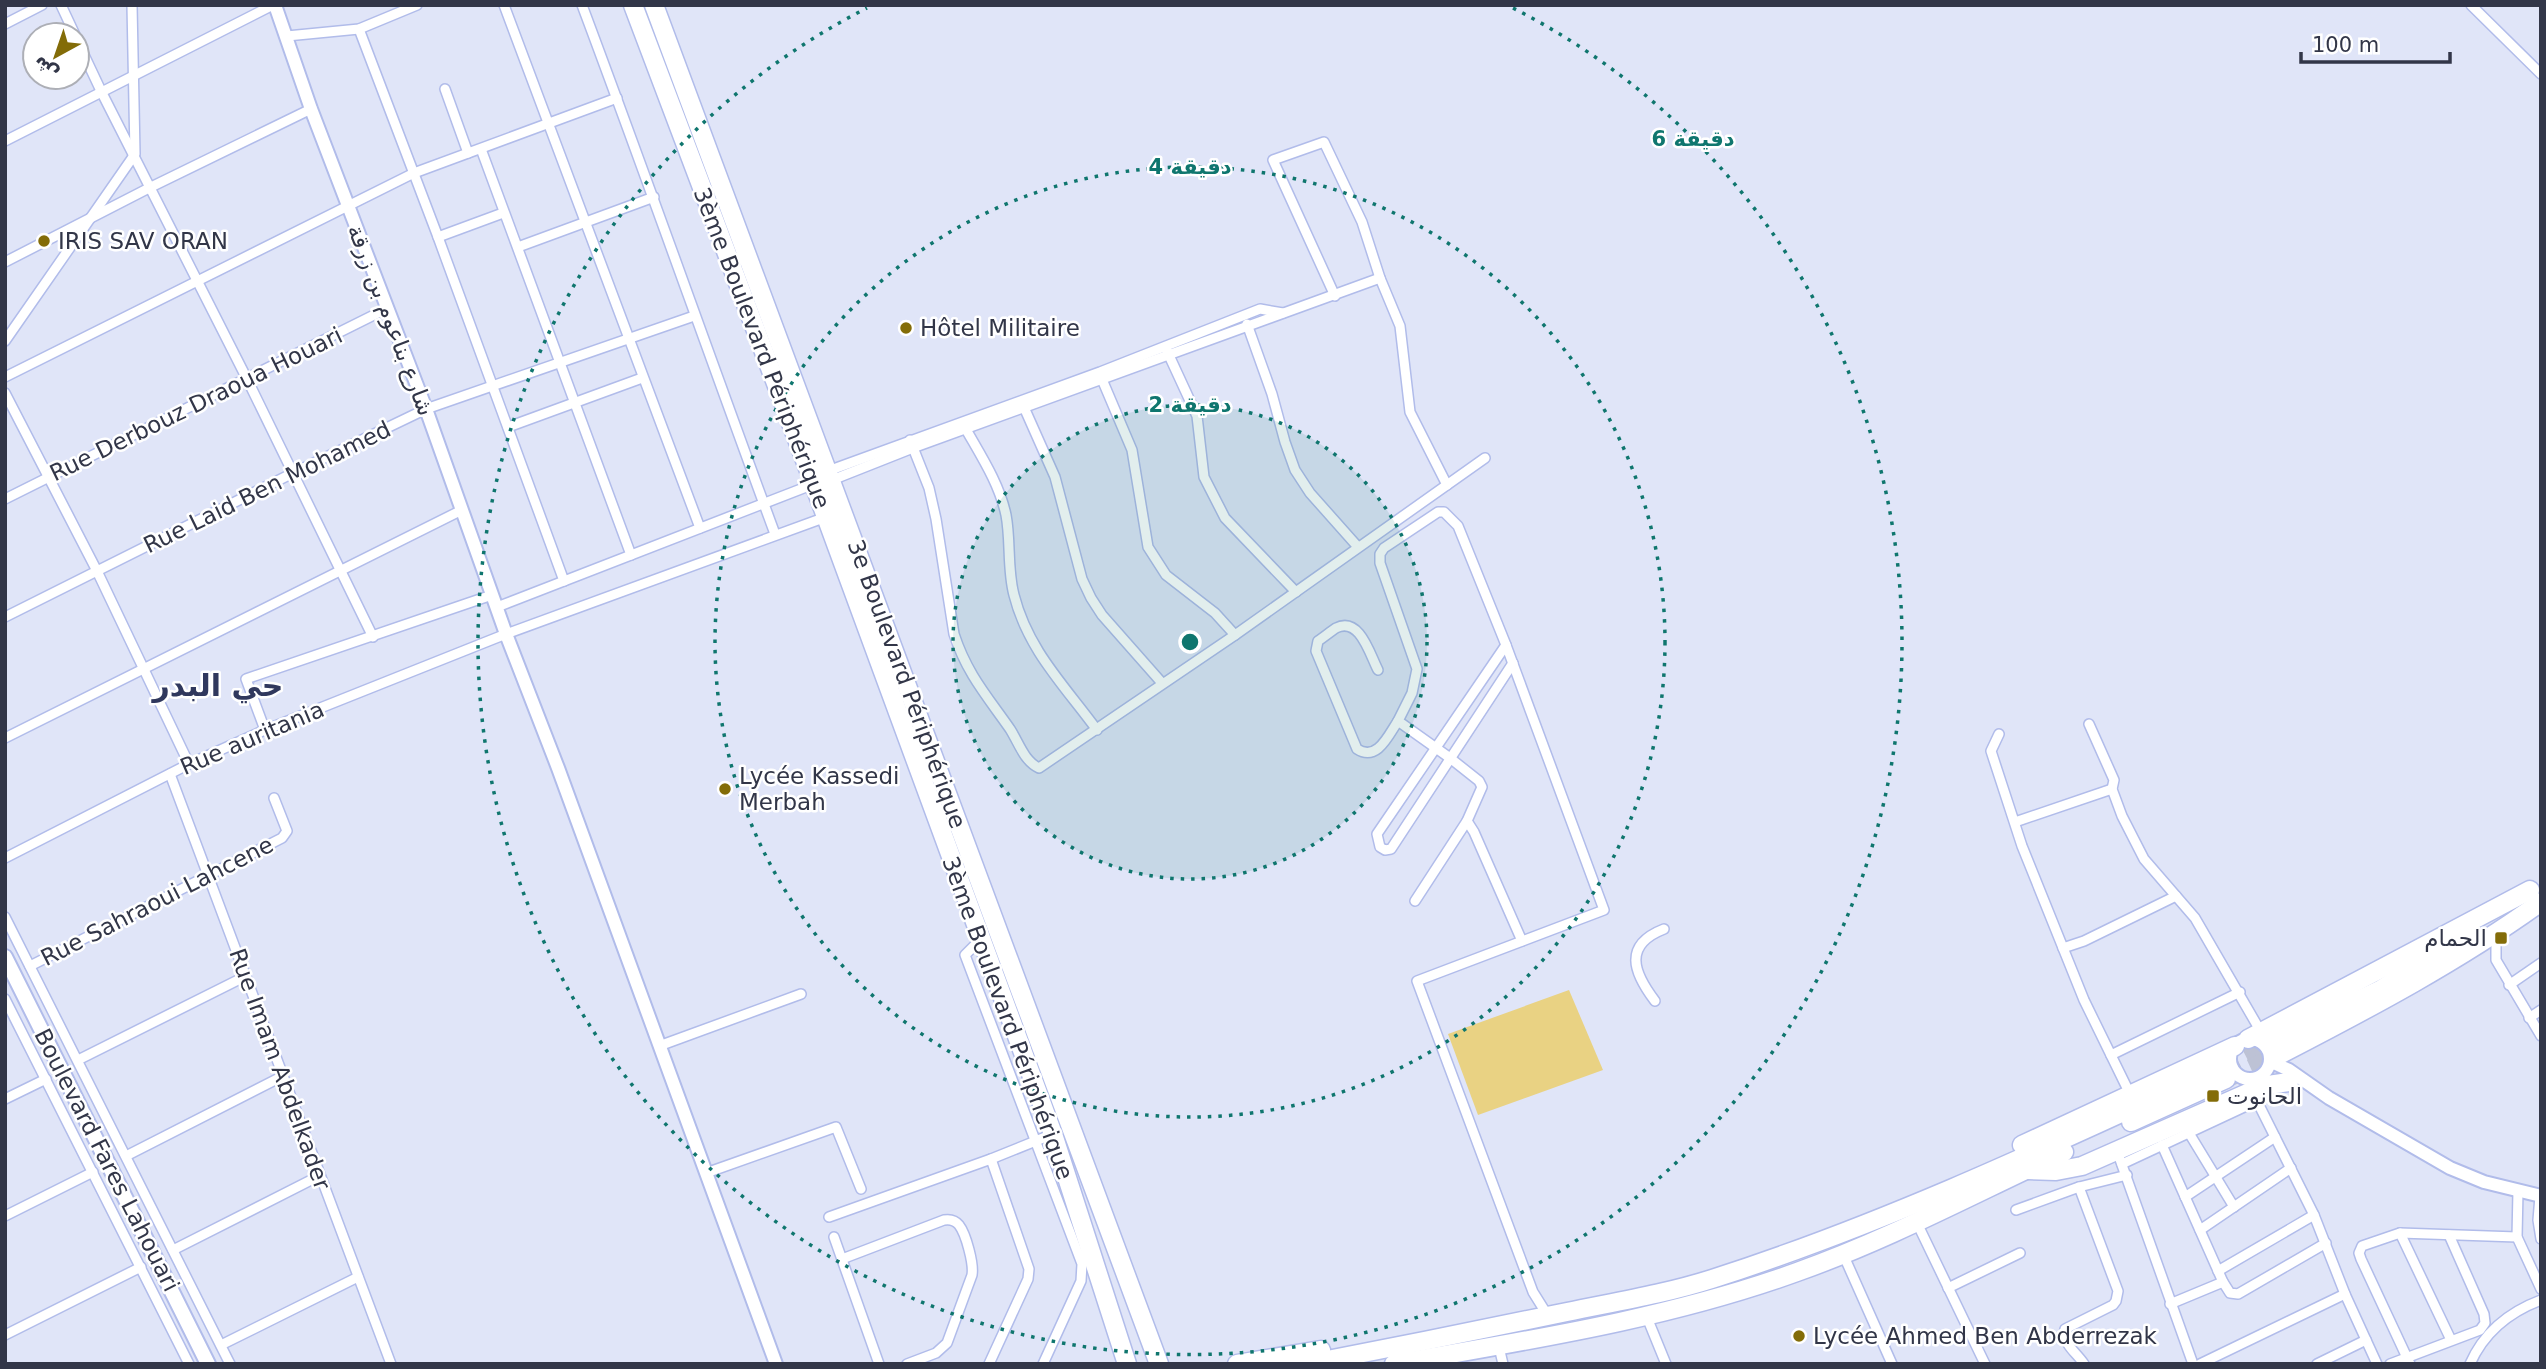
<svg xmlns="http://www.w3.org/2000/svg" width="2546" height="1369" font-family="'DejaVu Sans','Noto Naskh Arabic',sans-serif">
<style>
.green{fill:#e9d283}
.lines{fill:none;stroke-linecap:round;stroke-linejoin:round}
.highway-tunnel{stroke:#bdc2d5;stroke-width:18;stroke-dasharray:18 9;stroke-linecap:butt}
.street-casing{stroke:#b1bcea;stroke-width:12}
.secondary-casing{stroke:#b1bcea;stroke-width:16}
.primary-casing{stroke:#b1bcea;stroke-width:18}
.highway-casing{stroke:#b1bcea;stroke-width:21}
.street{stroke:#fff;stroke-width:9}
.secondary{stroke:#fff;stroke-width:12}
.primary{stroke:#fff;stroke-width:14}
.highway{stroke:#fff;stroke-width:18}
.ring{fill:none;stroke:#0f766e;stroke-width:3.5;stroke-dasharray:3.5 7}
.poi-dot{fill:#836c08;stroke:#fff;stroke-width:2.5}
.labels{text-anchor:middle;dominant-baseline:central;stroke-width:5;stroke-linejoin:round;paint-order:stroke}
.poi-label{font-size:23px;fill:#323648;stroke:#fff;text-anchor:start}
.street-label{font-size:23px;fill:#323648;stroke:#fff}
.district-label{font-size:30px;font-weight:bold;fill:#30385d;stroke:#fff}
.centre{fill:#0f766e;stroke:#fff;stroke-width:3.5}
.ring-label{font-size:21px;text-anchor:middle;font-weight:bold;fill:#0f766e;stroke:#fff;stroke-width:5;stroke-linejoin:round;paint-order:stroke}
</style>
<rect width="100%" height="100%" fill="#e0e5f8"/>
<!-- green -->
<polygon class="green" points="1569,990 1603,1070 1478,1115 1448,1034"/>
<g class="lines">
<!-- highway-tunnel -->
<g class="highway-tunnel">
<polyline points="2221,1067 2273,1040"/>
<polyline points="2226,1079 2281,1054"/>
</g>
<defs>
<g id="street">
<polyline points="61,5 75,35"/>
<polyline points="504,5 700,528"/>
<path d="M582 5C648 181 710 358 775 534"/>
<polyline points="2471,5 2541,74"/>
<polyline points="5,24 42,5"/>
<polyline points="359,29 438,237 564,581"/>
<polyline points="287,36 359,29 417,5"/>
<polyline points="77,40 102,93 247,379 373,637"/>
<polyline points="445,89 468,153"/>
<polyline points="5,141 273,5"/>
<polyline points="481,149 631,555"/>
<polyline points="438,237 503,213"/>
<polyline points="518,247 654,197"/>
<polyline points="5,262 151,187 311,109"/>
<polyline points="1335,296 1273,160 1324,142 1362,222 1380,278 1400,326 1410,412 1447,485"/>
<polyline points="1247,324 1272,394 1285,442 1295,470 1310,493 1358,547"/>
<polyline points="5,341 135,154 132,5"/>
<polyline points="1167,351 1197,416 1204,477 1225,518 1296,592"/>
<polyline points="5,377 414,173 617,98"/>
<polyline points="1101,377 1132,450 1148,547 1166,575 1215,613 1235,635"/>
<polyline points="5,393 97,571 189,764"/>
<polyline points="1023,405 1055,477 1082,579 1091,598 1102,615 1162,683"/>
<path d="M963 424C979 453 999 482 1006 515 1011 541 1007 569 1014 595 1028 650 1064 685 1097 730"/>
<polyline points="508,427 642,378"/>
<path d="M910 440 929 488 936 519 954 634C967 674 987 696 1010 729 1019 743 1024 761 1039 768L1235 635 1485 458"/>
<polyline points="828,471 1100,372 1260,309 1283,313"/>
<polyline points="832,480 918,446 1380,278"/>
<polyline points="5,499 386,309"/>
<polyline points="497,607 814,484"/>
<polyline points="5,617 293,473 426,409 694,316"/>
<polyline points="1506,645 1377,834 1380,847 1385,850 1391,849 1513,663"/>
<path d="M1378 670C1370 655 1360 616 1336 628 1330 632 1324 637 1318 641L1316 651 1357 749C1377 762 1388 736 1398 721"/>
<polyline points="2089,724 2114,780 2112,789 2122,816 2144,859 2195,918 2261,1032"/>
<polyline points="265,730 246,679 492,595"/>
<polyline points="1999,734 1991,751 2022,846 2084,1000 2130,1094"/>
<polyline points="5,738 462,510"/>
<polyline points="170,774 391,1364"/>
<polyline points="1467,821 1474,832 1522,941"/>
<polyline points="2015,822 2112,789"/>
<polyline points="5,858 189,764 265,730 506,634 826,517"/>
<polyline points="1415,901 1467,821 1482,787 1479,781 1450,758 1398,721 1412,693 1417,669 1380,563 1380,554 1384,548 1438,512 1444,512 1458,526 1506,645 1604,910 1417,981 1533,1292 1548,1316"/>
<polyline points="5,917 230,1364"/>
<polyline points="981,939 965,955 1082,1264 1081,1281 1043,1364"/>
<polyline points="2496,941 2496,960 2541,1036"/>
<polyline points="2063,948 2084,941 2176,896"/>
<polyline points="30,966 282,838 287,831 274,798"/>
<polyline points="2509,985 2541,963"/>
<polyline points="5,999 189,1364"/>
<path d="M1655 1001C1633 972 1623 945 1664 929"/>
<polyline points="2529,1018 2541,1010"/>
<polyline points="659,1046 801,994"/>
<polyline points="2111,1055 2240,992"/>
<polyline points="78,1060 246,976"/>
<polyline points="2252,1091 2314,1215 2345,1294 2377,1364"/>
<polyline points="5,1099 46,1079"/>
<polyline points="2189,1133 2234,1207"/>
<polyline points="2162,1145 2223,1282 2230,1293 2238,1294 2326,1243"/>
<polyline points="2117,1151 2193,1364"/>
<polyline points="126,1156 283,1076"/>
<polyline points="2122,1164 2257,1101"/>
<polyline points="706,1173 836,1127 861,1189"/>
<path d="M2079 1187 2118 1291 2116 1301 2113 1305 2065 1329C2062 1344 2077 1353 2084 1364"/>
<polyline points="2518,1191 2517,1237 2541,1289"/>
<polyline points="2540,1196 2538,1220 2541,1239"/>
<polyline points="2185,1197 2275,1137"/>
<polyline points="2016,1210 2079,1187 2127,1175"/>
<polyline points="5,1216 93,1172"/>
<polyline points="829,1217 991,1159 1053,1134"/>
<polyline points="1917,1223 1985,1364"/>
<polyline points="2200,1230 2291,1168"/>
<polyline points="2400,1233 2451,1340"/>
<polyline points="834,1237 879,1364"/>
<polyline points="173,1250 319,1176"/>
<polyline points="1843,1254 1892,1364"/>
<path d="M842 1259 944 1220C950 1219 955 1220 959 1225 966 1234 974 1264 972 1275L947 1343 936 1353 907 1364"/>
<polyline points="2218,1271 2314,1215"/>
<polyline points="1948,1288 2020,1253"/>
<polyline points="2170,1304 2223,1282"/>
<polyline points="1646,1315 1666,1364"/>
<polyline points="5,1335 141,1267"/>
<polyline points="221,1345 358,1277"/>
<polyline points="1499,1347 1503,1364"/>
<polyline points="989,1364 1028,1279 1029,1269 991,1159"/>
<polyline points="2200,1364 2345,1294"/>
<polyline points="2317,1364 2366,1340"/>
<polyline points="2390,1364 2480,1330 2485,1323 2484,1314 2449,1235"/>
<polyline points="2410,1364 2361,1259 2359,1253 2362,1246 2400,1233 2517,1237"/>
<path d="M2470 1364C2484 1332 2509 1312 2541 1300"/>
</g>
<g id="secondary">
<polyline points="275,5 311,109 426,409 506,634 558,768 776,1364"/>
<circle cx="2250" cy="1059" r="20"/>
<polyline points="2270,1061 2289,1070 2329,1098 2450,1168 2484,1182 2541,1196"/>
</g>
<polyline id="primary" points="5,957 208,1364"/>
<g id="highway">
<polyline points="633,5 814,484 1053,1134 1127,1364"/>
<polyline points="654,5 1159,1364"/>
<polyline points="2248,1039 2530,890"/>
<polyline points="2273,1040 2380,990 2466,934"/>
<path d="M2281 1054C2370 1008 2459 961 2541 902"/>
<polyline points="2131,1122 2226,1079"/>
<polyline points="2022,1145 2235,1046"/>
<polyline points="2028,1170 2056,1171 2082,1166 2252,1091 2268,1085 2289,1082"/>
<polyline points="1237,1364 1321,1350"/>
<path d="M1307 1364C1394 1347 1480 1330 1567 1312 1615 1302 1665 1294 1712 1279 1887 1223 2054 1144 2221 1067"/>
<path d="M1394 1364C1529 1340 1667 1319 1797 1272 1890 1239 1975 1193 2064 1152"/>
</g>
</defs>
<!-- street casing -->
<use href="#street" class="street-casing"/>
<!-- secondary casing -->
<use href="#secondary" class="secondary-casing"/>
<!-- primary casing -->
<use href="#primary" class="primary-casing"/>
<!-- highway casing -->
<use href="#highway" class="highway-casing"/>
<!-- street -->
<use href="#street" class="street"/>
<!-- secondary -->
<use href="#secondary" class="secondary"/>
<!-- primary -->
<use href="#primary" class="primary"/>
<!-- highway -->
<use href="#highway" class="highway"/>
</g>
<!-- distance rings -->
<circle cx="1190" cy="642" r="237" fill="#0f766e" fill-opacity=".12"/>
<g class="ring">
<circle cx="1190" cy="642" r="237"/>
<circle cx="1190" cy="642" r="475"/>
<path d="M1513 8A712 712 0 1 1 867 8"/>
</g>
<!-- markers -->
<g class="poi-dot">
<circle cx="44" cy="241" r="7"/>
<circle cx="906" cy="328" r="7"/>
<circle cx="725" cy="789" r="7"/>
<rect x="2494" y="931" width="14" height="14" rx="3.5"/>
<rect x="2206" y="1089" width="14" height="14" rx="3.5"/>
<circle cx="1799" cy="1336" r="7"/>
</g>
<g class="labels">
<!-- poi labels -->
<g class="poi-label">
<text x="58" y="241">IRIS SAV ORAN</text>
<text x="920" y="328">Hôtel Militaire</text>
<text x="739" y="776">Lycée Kassedi<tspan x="739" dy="26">Merbah</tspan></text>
<text x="2487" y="938" text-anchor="end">الحمام</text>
<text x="2227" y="1096">الحانوت</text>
<text x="1813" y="1336">Lycée Ahmed Ben Abderrezak</text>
</g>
<!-- street labels -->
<g class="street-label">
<text transform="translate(391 320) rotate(69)">شارع بناعوم بن زرقة</text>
<text transform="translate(762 348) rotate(69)">3ème Boulevard Périphérique</text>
<text transform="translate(196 404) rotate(-26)">Rue Derbouz Draoua Houari</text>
<text transform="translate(267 487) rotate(-26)">Rue Laid Ben Mohamed</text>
<text transform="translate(907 684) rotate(70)">3e Boulevard Périphérique</text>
<text transform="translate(252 738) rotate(-23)">Rue auritania</text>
<text transform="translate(157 901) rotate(-27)">Rue Sahraoui Lahcene</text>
<text transform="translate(1008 1018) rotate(70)">3ème Boulevard Périphérique</text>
<text transform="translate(280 1069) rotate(70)">Rue Imam Abdelkader</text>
<text transform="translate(107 1160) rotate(63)">Boulevard Fares Lahouari</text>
</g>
<!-- district labels -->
<g class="district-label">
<text x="218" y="685">حي البدر</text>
</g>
</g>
<circle cx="1190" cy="642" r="10" class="centre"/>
<g class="ring-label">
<text x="1693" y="146">6 دقيقة</text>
<text x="1190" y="174">4 دقيقة</text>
<text x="1190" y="412">2 دقيقة</text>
</g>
<!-- border -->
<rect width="2546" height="1369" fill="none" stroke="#323648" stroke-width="14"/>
<!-- north arrow -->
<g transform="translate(56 56) rotate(220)"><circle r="33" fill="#ffffff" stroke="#adafb6" stroke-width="2"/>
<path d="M0-5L12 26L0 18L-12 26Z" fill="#836c08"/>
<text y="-10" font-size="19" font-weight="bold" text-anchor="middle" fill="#323648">ش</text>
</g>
<!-- scale -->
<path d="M2301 52v10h149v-10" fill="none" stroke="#323648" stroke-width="3.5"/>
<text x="2312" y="52" font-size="21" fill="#323648" stroke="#ffffff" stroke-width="5" paint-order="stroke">100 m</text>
</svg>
